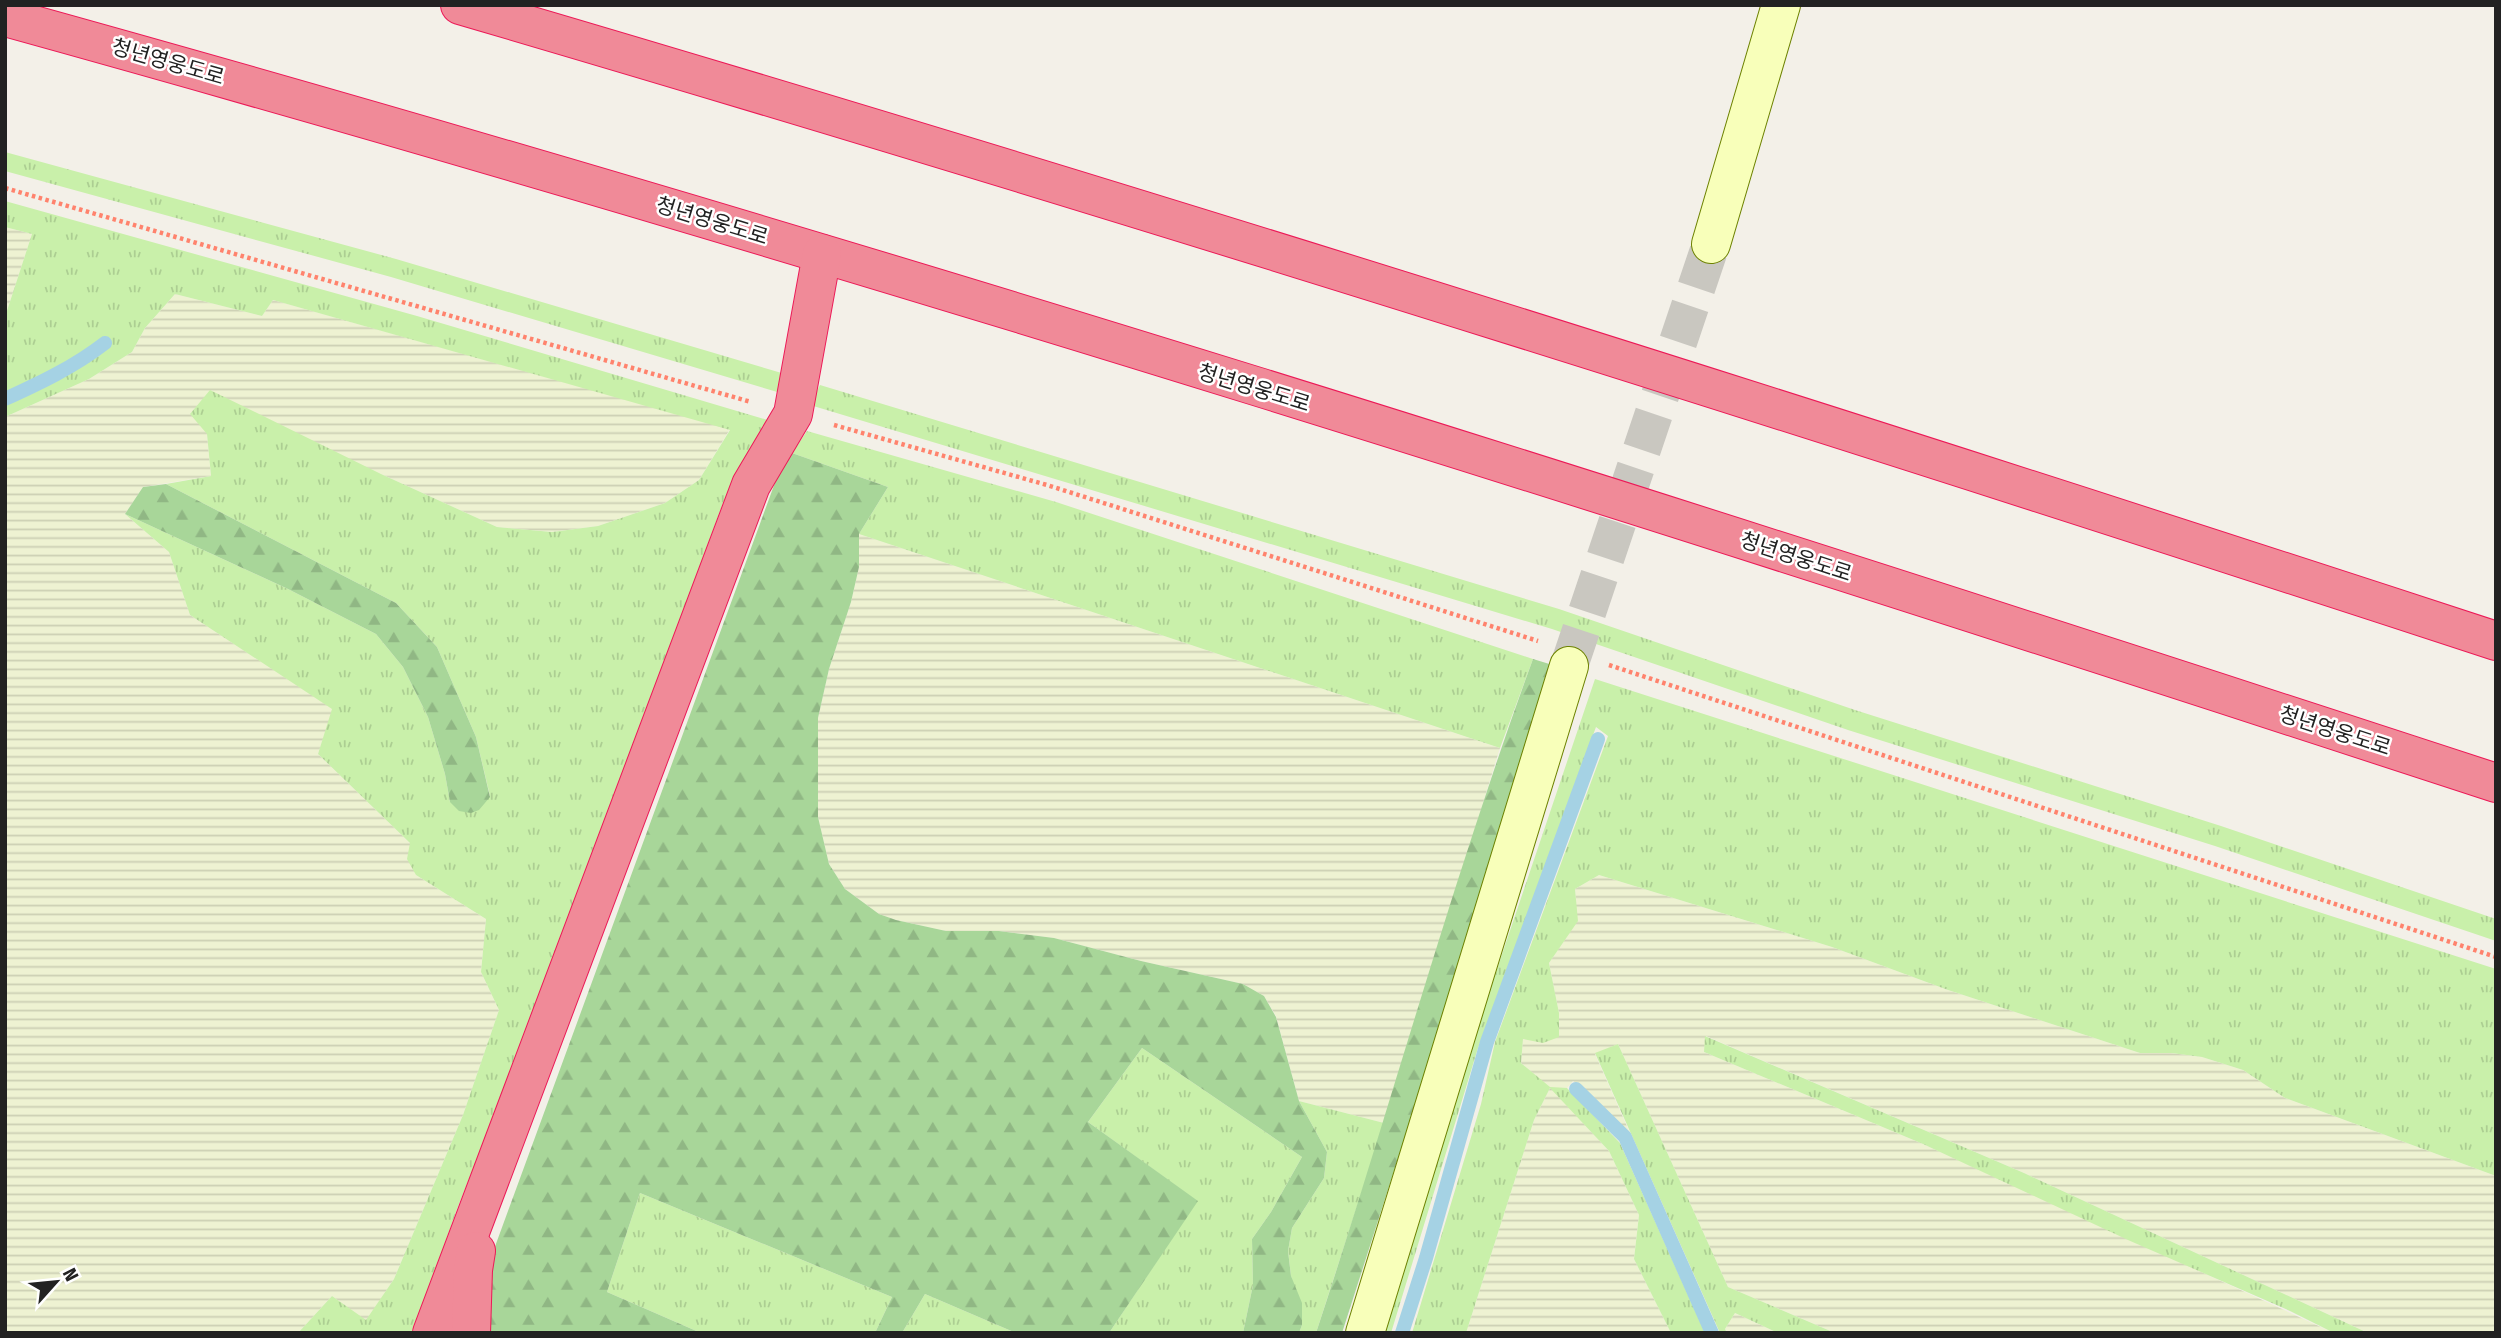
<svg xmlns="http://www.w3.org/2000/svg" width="2501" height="1338" font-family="'Fira Sans Condensed','Noto Sans KR',sans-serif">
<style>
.farmland{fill:url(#farmland-rules)}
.grass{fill:url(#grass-tufts)}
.forest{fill:url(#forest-firs)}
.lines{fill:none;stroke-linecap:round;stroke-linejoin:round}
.stream{stroke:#a5d2e4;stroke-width:14}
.secondary-tunnel{stroke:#c9c7c0;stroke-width:38;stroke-dasharray:38 19;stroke-linecap:butt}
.secondary-casing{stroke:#6d8200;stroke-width:40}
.highway-casing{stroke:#ec1957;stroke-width:40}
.path{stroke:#ff836d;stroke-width:4.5;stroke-dasharray:3.5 3.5;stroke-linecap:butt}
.secondary{stroke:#f8ffba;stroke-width:38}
.highway{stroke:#f08a98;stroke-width:38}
.labels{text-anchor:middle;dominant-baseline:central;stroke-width:5;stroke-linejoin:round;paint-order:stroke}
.street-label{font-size:21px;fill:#222;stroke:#fff}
</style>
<defs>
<pattern id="farmland-rules" width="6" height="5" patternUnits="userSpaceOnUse" patternTransform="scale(1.75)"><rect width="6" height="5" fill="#eef2d2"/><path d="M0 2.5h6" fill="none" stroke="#cccfb4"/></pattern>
<pattern id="grass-tufts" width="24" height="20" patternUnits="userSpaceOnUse" patternTransform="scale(1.75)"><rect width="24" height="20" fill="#c9f0aa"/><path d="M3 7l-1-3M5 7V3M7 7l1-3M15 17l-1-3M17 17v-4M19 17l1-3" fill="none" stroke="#acce92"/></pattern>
<pattern id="forest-firs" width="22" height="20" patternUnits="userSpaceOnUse" patternTransform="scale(1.75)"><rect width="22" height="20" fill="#a8d699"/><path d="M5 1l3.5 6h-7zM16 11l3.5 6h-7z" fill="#90b784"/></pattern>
</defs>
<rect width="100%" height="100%" fill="#f3f0e8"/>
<!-- farmland -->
<g class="farmland">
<polygon points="5,227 32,234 5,317"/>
<polygon points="175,294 262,316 273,300 730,429 699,480 665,503 598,526 552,532 497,527 381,474 207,434 211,476 143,487 125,514 169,552 190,615 333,709 318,754 410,843 416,875 486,919 481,972 499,1010 463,1115 394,1279 366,1321 332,1296 298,1333 5,1333 5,417 89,379 132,352 145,328"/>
<polygon points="859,534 1500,748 1384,1123 1299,1101 1276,1016 1264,996 1243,984 1141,961 1054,938 999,931 946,931 896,920 879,914 845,889 829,864 818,817 818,718 829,669 851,602 859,567"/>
<polygon points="1599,875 1832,947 1948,990 2140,1053 2171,1053 2202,1057 2243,1070 2285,1098 2496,1176 2496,1333 2368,1333 2024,1173 1706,1036 1704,1052 1923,1144 2334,1333 1835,1333 1728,1287 1618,1044 1595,1054 1630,1133 1573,1081 1567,1088 1551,1088 1609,1151 1639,1215 1634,1259 1671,1333 1466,1333 1534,1120 1550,1088 1521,1063 1523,1038 1559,1037 1559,1013 1549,963 1566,938 1576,902 1575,889"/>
<polygon points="1735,1313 1778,1333 1727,1333 1725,1329"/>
</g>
<!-- grass -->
<g class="grass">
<polygon points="5,152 396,259 785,374 784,394 391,277 5,171"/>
<path d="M5 201 417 316 771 421 742 463 723 503 542 995 457 1209 413 1333H298L332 1296 366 1320 394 1279 463 1115 499 1010 481 972 486 919 416 875 407 859 410 843 318 754 332 709 190 615 169 552 125 514 288 589 376 634 403 667 428 717 445 774 450 802 490 796 476 737 437 647 396 603 166 484 211 476 207 434 190 414 210 390 381 474 497 527 552 532 598 526 665 503 699 480 730 430 273 300 262 316 175 294 145 328 132 352 89 379 5 417V402C40 386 76 370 106 346L101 340 60 366 5 393V317L32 234 5 227Z"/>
<polygon points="820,385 1559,609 1855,710 2221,826 2496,919 2496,941 2215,846 1848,730 1552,629 810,405"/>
<polygon points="807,431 1056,502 1533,659 1500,748 859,534 888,487 792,453"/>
<polygon points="1595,679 2496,969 2496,1176 2285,1098 2243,1070 2202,1057 2171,1053 2140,1053 1948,990 1832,947 1599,875 1575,889 1578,921 1549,963 1559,1013 1559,1037 1543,1043 1523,1039 1521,1063 1550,1087 1567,1088 1620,1143 1705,1333 1671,1333 1634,1259 1639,1215 1609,1151 1550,1088 1534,1120 1466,1333 1412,1333 1481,1104 1495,1042 1608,736 1596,727 1478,1048 1391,1333 1378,1333 1493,981"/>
<polygon points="1705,1036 2024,1173 2368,1333 2334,1333 2290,1311 2128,1240 1923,1144 1704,1052"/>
<polygon points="1618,1044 1728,1287 1835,1333 1778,1333 1735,1313 1725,1329 1727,1333 1720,1333 1595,1053"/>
<polygon points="1142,1048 1302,1157 1271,1212 1252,1239 1253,1285 1243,1333 1109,1333 1197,1201 1088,1122"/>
<polygon points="1299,1101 1384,1123 1316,1333 1299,1333 1302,1325 1291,1276 1288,1251 1292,1228 1324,1178 1327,1152"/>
<polygon points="640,1193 892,1297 875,1333 701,1333 607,1292"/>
<polygon points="925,1294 1016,1333 902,1333"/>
</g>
<!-- forest -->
<g class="forest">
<polygon points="792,453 888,487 859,534 859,567 851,602 829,669 818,718 818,817 829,864 845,889 879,914 896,920 946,931 999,931 1054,938 1141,961 1243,984 1264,996 1276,1017 1299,1101 1327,1152 1324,1178 1292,1228 1288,1251 1291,1276 1302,1303 1302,1325 1299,1333 1243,1333 1253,1285 1252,1239 1271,1212 1302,1157 1142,1048 1088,1122 1198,1201 1109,1333 1016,1333 925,1294 902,1333 875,1333 892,1297 640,1193 607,1292 701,1333 490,1333 486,1307 493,1252 780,469"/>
<polygon points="166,484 396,603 437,647 476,737 490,797 479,810 471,813 459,811 450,802 445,774 428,717 403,667 376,634 288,589 125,514 143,487"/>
<path d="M1533 659 1556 666 1342 1333H1316C1390 1109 1452 880 1533 659Z"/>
</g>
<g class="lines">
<!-- stream -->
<g class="stream">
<path d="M5 399C40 383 74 367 105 343"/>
<polyline points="1576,1089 1625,1137 1712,1333"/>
<polyline points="1402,1333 1426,1258 1487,1042 1598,739"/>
</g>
<!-- secondary-tunnel -->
<polyline class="secondary-tunnel" points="1569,666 1711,244"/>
<defs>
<g id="secondary">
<polyline points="1711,244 1781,5"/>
<polyline points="1365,1333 1569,666"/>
</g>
<g id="highway">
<path d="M460 5C1142 205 1820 420 2496 641"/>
<path d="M5 17C842 249 1670 513 2496 783"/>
<polyline points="432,1333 751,485 793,414 822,254"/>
<polyline points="471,1333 473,1270 476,1251"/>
</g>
</defs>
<!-- secondary casing -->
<use href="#secondary" class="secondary-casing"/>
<!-- highway casing -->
<use href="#highway" class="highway-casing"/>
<!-- path -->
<g class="path">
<polyline points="5,188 751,402"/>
<polyline points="834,425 1047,485 1538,641"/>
<polyline points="1609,665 2496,957"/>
</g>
<!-- secondary -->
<use href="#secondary" class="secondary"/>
<!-- highway -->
<use href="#highway" class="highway"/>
</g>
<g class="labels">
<!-- street labels -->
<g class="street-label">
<text transform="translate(168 62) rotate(16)">청년영웅도로</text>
<text transform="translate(712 221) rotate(17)">청년영웅도로</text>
<text transform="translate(1254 388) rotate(17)">청년영웅도로</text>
<text transform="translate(1796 557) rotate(18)">청년영웅도로</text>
<text transform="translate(2335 731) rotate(18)">청년영웅도로</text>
</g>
</g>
<!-- border -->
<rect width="2501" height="1338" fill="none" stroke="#222222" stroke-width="14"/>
<!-- north arrow -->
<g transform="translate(56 1282) rotate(63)" stroke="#ffffff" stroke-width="5" paint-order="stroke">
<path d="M0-5L12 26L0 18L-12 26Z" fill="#222222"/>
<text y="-10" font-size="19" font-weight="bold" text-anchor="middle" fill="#222222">N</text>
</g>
</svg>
